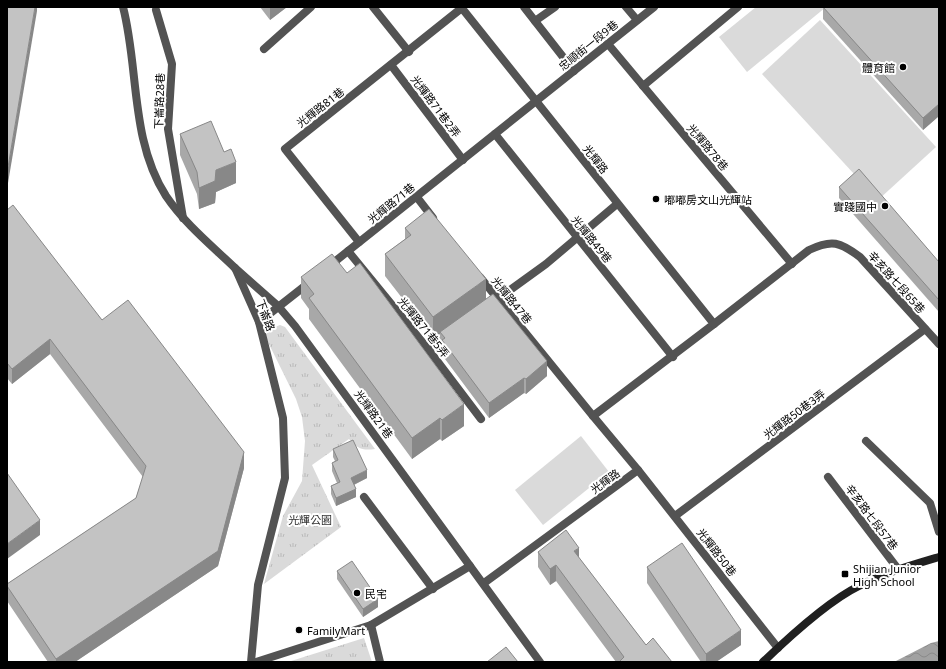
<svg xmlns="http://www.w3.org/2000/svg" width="946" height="669" font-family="'Noto Sans','Noto Sans TC',sans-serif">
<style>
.grass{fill:url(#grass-tufts)}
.pitch{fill:#dadada}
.water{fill:url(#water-waves)}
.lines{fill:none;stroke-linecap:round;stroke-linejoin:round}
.service{stroke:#535353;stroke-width:8}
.minor{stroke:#535353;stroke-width:8}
.tertiary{stroke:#535353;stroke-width:8}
.secondary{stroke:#202020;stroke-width:8}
.wall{fill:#a8a8a8}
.shaded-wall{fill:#888}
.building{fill:#c3c3c3;stroke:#888}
.poi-dot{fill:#000;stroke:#fff;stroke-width:1.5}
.labels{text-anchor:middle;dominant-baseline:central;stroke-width:4;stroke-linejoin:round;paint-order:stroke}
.street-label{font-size:11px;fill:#000;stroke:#fff}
.poi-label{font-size:11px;fill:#000;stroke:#fff;text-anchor:start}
.park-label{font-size:11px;fill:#313131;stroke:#fff}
</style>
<defs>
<pattern id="grass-tufts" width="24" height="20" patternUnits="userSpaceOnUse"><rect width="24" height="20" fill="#dadada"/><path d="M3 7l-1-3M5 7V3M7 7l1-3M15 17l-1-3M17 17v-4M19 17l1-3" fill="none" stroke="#b9b9b9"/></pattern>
<pattern id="water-waves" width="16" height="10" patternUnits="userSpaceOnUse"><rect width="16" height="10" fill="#a1a1a1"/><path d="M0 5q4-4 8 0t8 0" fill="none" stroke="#898989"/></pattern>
</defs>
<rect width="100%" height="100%" fill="#fff"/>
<!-- grass -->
<g class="grass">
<path d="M280 325 285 327 375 449C362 451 357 448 349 439L312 465 341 527 264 584 283 516 302 481 305 441 302 417 296 399 266 338V334L270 329Z"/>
<polygon points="364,638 372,662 288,662"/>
</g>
<!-- pitch -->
<g class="pitch">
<polygon points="756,7 826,7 747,72 719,37"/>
<polygon points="820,20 936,147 878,200 762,74"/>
<polygon points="581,436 609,472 543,525 515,490"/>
</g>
<!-- water -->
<polygon class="water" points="939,641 939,662 894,662 931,643"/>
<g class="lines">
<!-- service -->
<g class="service">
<polyline points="373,7 409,52"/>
<polyline points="524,7 574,71"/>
<polyline points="626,7 637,20"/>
<polyline points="156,10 172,64 168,129 183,218"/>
<polyline points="535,21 555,7"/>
<polyline points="608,44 792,264"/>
<polyline points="264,49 311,7"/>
<polyline points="391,65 463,160"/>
<polyline points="643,86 738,7"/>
<polyline points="495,134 673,357"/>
<polyline points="359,242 285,149 463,7"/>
<polyline points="348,251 428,349 481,419"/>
<polyline points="492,303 546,264 617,204"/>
<polyline points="428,349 449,334"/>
<polyline points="866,441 930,503 939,532"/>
<polyline points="828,477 898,569"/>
<polyline points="364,497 433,589"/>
<polyline points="675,516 925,329"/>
<polyline points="371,625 380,662"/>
</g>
<!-- minor -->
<g class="minor">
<polyline points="461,7 714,324 593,416 638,470 484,583"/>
<polyline points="416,196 433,218"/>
<polyline points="328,267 654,7"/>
<polyline points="235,268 278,306 295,326 540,662"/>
<polyline points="236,270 259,322 283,418 285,478 258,585 251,662"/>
<polyline points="480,277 593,416"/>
<polyline points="259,322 310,282"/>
<path d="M714 324 809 250C832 239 840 242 860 257L939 344"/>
<polyline points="638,470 778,648"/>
<polyline points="256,662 371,625 470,566"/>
</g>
<!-- tertiary -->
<path class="tertiary" d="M123 7C139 68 130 140 166 196 185 224 211 245 235 268"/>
<!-- secondary -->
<path class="secondary" d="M763 662C788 638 828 601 859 586 884 573 912 565 939 557"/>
</g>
<!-- wall -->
<g class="wall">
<polygon points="260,7 287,7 270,20"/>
<polygon points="823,7 939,7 939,116 923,130 823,19"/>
<polygon points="180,134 236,183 216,192 215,203 199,209 197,194 180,155"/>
<polygon points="839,187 939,262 939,312 839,198"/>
<polygon points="7,210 102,320 244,468 218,566 75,662 48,662 7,601 7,584 136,498 143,477 50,354 12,384 7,378"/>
<polygon points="405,228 486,299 547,376 526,394 524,393 489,418 442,355 442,350 440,347 440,334 433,338 385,276 385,254 405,239"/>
<polygon points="301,277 464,426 442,441 440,439 412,459 309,319 309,309 301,298"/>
<polygon points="333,449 367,478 354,485 356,497 336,506 331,494 331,486 337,483 332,471 332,463 335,461 333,457"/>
<polygon points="538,552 579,558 646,645 672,662 616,662 556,581 550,585 538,567"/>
<polygon points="647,567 741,645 716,662 701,662 647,583"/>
<polygon points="337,571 378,607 363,617 337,579"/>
</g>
<!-- shaded-wall -->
<g class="shaded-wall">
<polygon points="35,7 37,7 37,11 7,189 7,173"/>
<polygon points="270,7 287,7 270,20"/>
<polygon points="939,104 939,116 923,130 923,118"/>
<polygon points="236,162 236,183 216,192 215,203 199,209 199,188 216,170"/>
<polygon points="486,279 486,301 440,332 440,334 433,338 433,317"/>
<polygon points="50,339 50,354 12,384 12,369"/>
<polygon points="547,361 547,376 526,394 526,379"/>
<polygon points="524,378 524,393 489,418 489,403"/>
<polygon points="464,404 464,426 442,441 442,420"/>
<polygon points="440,418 440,439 412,459 412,438"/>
<polygon points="244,452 244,468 218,566 75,662 56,662 56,659"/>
<polygon points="367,470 367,478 351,486 351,478"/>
<polygon points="356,489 356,497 336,506 336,498"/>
<polygon points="40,520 40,535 7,559 7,544"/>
<polygon points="579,548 579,563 574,551"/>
<polygon points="556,565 556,581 550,585 550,569"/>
<polygon points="378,599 378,607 363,617 363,609"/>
<polygon points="741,630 741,645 716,662 706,662 706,654"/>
</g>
<!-- building -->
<g class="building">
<polygon points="7,7 35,7 7,173"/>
<polygon points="823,7 939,7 939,104 923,118"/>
<polygon points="211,121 224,152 231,149 236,162 216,170 215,181 199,188 197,172 180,134"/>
<polygon points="859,169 939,262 939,300 839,187"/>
<polygon points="13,205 102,320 128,300 244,452 218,551 56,659 7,586 7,584 136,498 146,466 50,339 12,369 7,363 7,210"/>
<polygon points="429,209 486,279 433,317 385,254 411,235 405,228"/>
<polygon points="332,254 347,273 360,263 464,404 442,420 440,418 412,438 309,298 314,294 301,277"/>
<polygon points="493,294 547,361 526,379 524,378 489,403 442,340 445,338 440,332"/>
<polygon points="353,440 367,470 351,478 356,489 336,498 331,486 340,482 332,463 338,460 333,449"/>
<polygon points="7,473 40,520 7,544"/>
<polygon points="566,530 579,548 574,551 646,645 653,638 672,662 619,662 624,657 556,565 550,569 538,552"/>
<polygon points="682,543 741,630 706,654 647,567"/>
<polygon points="352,561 378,599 363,609 337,571"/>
<polygon points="506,647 518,662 487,662"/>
</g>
<!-- markers -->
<g class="poi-dot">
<circle cx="903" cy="67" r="4"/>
<circle cx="656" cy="199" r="4"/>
<circle cx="885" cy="206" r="4"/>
<rect x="841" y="570" width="8" height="8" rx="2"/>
<circle cx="357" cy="593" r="4"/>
<circle cx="299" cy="630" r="4"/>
</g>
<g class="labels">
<!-- street labels -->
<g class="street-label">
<text transform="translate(588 45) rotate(-39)">忠順街一段9巷</text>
<text transform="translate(159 101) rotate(-88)">下崙路28巷</text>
<text transform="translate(436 106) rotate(53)">光輝路71巷2弄</text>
<text transform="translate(320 107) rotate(-38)">光輝路81巷</text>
<text transform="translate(708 147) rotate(50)">光輝路78巷</text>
<text transform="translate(596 159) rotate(52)">光輝路</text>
<text transform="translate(391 203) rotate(-39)">光輝路71巷</text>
<text transform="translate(592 239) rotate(51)">光輝路49巷</text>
<text transform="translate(897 282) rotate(48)">辛亥路七段65巷</text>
<text transform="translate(512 300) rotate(51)">光輝路47巷</text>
<text transform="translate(266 315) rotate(69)">下崙路</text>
<text transform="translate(424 327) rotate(51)">光輝路71巷5弄</text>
<text transform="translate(374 414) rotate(54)">光輝路21巷</text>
<text transform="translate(794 414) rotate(-37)">光輝路50巷3弄</text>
<text transform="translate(605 481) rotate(-36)">光輝路</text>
<text transform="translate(872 517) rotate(53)">辛亥路七段57巷</text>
<text transform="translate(717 552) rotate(52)">光輝路50巷</text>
</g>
<!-- poi labels -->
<g class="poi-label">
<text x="895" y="67" text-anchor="end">體育館</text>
<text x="664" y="199">嘟嘟房文山光輝站</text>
<text x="877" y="206" text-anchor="end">實踐國中</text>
<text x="853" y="568">Shijian Junior<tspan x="853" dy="13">High School</tspan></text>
<text x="365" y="593">民宅</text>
<text x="307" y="630">FamilyMart</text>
</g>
<!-- park labels -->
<g class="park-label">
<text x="310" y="519">光輝公園</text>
</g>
</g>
<!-- border -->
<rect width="946" height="669" fill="none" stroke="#000000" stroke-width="16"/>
</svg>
